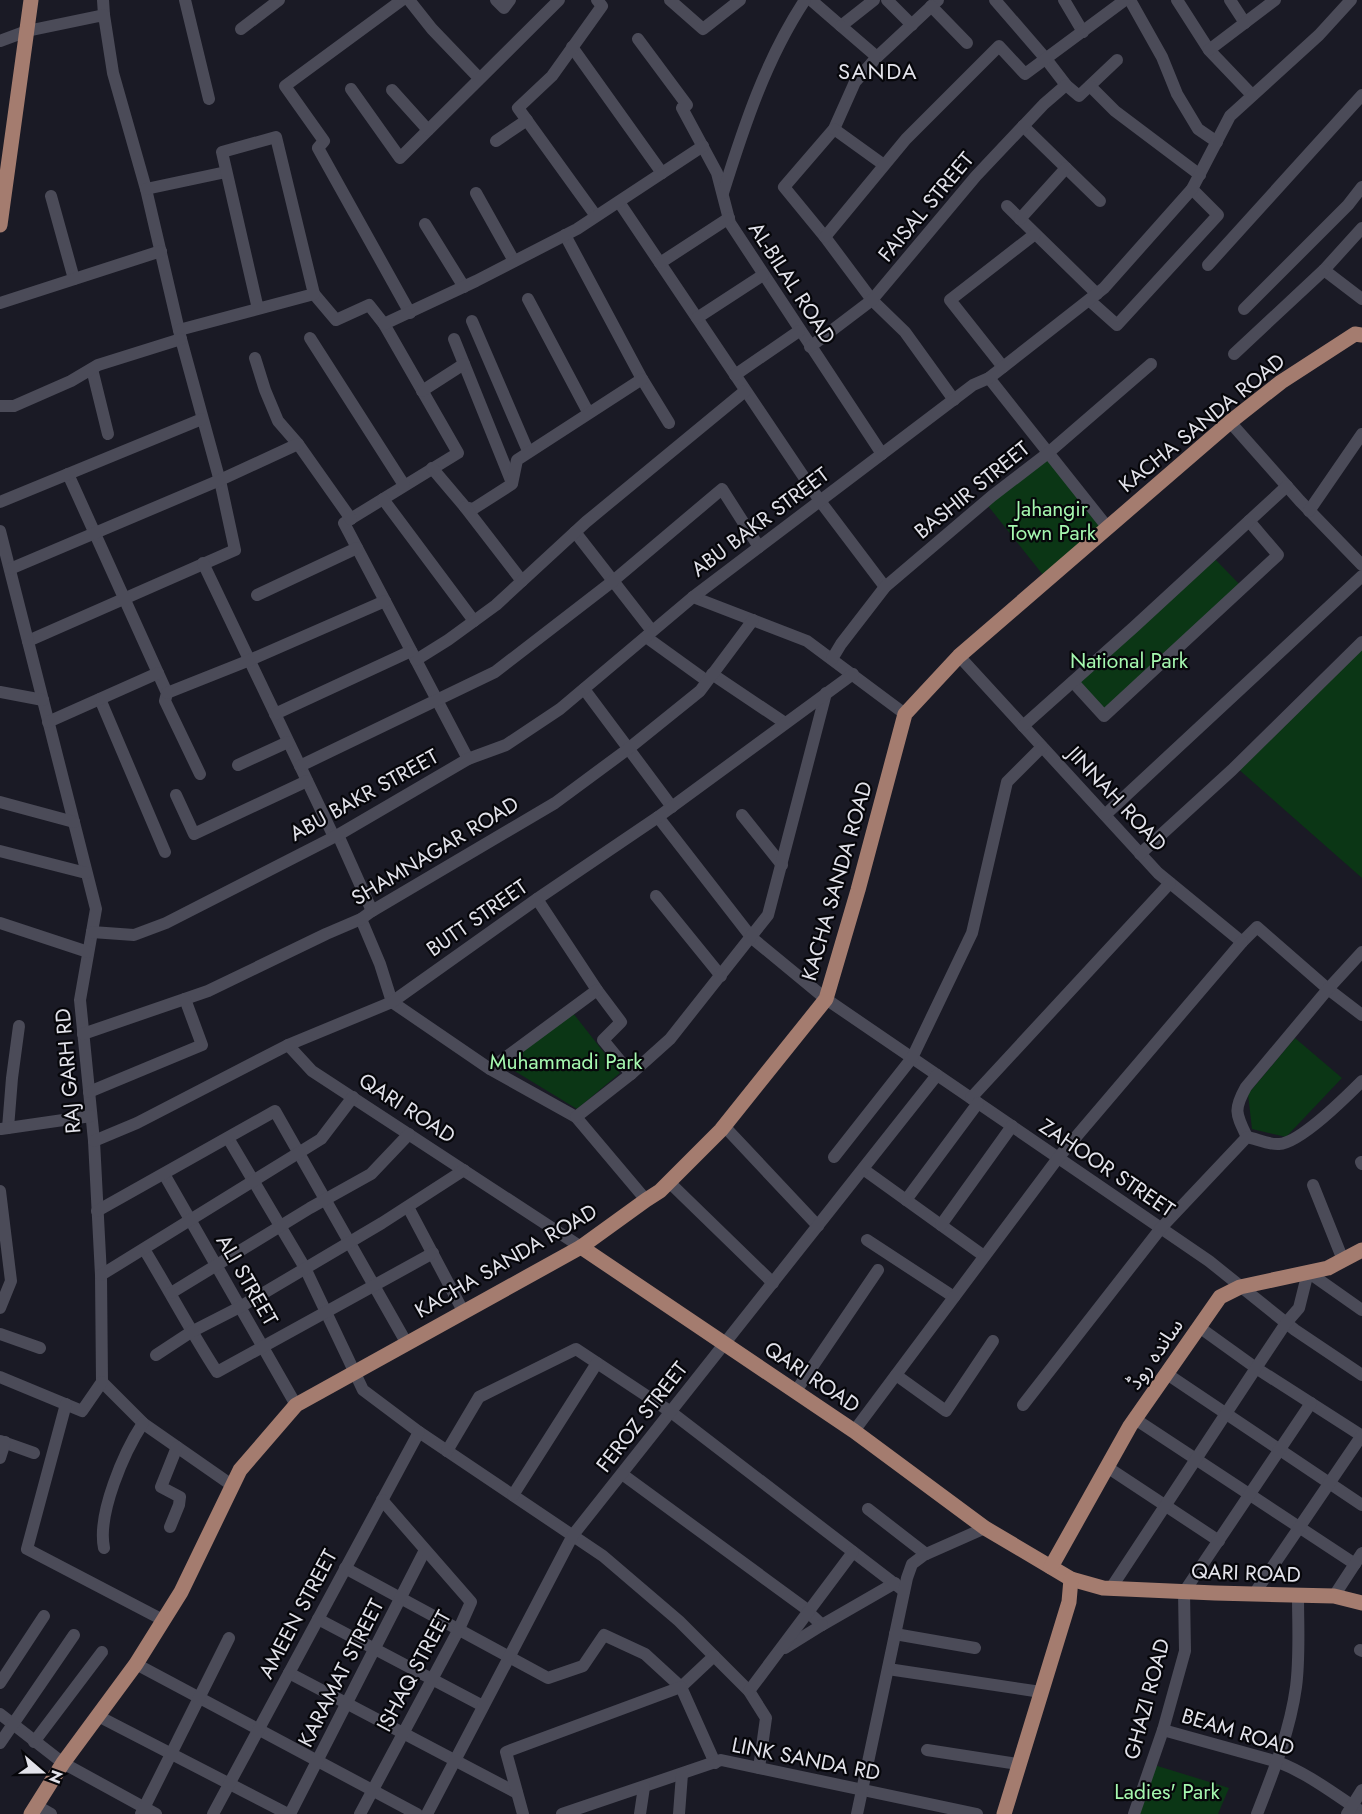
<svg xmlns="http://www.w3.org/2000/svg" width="1362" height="1814" font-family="Jost,'Noto Sans Arabic',sans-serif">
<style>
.green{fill:#0b3615}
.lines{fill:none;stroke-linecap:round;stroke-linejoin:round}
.minor{stroke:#4b4b58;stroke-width:12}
.major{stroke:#a47c6f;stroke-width:15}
.labels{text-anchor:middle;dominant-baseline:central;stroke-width:4.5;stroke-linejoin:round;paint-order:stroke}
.street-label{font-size:21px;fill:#e2e2ea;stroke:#06060a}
.park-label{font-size:21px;fill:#a5f7af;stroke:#06060a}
.neighbourhood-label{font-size:22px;letter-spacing:1.5px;fill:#e2e2ea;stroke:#06060a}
</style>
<rect width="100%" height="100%" fill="#1a1a25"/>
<!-- green -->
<g class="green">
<polygon points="1048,453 1108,528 1047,580 985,502"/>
<polygon points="1212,556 1242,587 1104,716 1073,682"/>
<polygon points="1362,642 1362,878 1236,767"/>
<polygon points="573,1013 620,1073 577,1109 503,1064"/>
<polygon points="1295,1038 1342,1078 1286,1137 1252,1129 1248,1094"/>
<polygon points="1151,1764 1229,1788 1218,1814 1134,1814"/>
</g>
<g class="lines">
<!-- minor -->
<g class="minor">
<polyline points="103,0 104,15"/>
<polyline points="185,0 209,99"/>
<polyline points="402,0 285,86 324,141 318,148 410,313"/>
<polyline points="409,0 432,29 479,78"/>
<polyline points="496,0 504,8 510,0"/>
<polyline points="670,0 703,29 740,0"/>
<polyline points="811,0 841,26 874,0"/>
<polyline points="887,0 912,25"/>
<polyline points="938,0 877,57 855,82 834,129 784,187 825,237 872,300 905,332 954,400"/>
<polyline points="995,0 1046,59 1066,85 1079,96 1117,60"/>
<polyline points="1064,0 1083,32"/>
<polyline points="1130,0 1162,57 1177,94 1198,129 1217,142"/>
<polyline points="1177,0 1209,50 1252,95"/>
<polyline points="1230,0 1245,23"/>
<polyline points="931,6 967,43"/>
<polyline points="841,26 877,57"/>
<polyline points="241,29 279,0"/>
<polyline points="638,39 687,105 682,108 717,173 730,223 882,454"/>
<polyline points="0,41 27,31 104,15 113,73 146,189 181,339 221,485 235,550 28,641"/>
<polyline points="572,47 662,173"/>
<polyline points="1209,50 1275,0"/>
<polyline points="1090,86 1115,111 1200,175"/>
<polyline points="351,89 400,158 559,0"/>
<polyline points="392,90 428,130"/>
<polyline points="1023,126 1100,201"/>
<polyline points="834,129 884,165"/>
<polyline points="496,141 527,120"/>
<polyline points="146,189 226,172"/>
<polyline points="476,193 514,261"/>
<path d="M723 193C744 126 766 59 805 0"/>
<polyline points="51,196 74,279"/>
<polyline points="619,202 820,501 885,587"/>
<polyline points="1007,206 1097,294"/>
<polyline points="596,216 518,108 552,76 602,6 597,0"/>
<polyline points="1020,219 1066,168"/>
<polyline points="425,224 464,287"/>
<polyline points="1362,228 1324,270 1362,299"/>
<polyline points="565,235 642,379 669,423"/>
<polyline points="825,237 906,139 999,46 1025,74 1125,0"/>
<polyline points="660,263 729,218"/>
<polyline points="1208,265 1362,95"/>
<polyline points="314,294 336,320 369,305 384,324 458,453 344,523 468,759"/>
<polyline points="528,299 588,412"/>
<polyline points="1089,300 1117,325 1218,215 1192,189"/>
<polyline points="0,303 161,251"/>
<polyline points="1244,309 1348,205 1362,187"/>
<polyline points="697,318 763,275"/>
<polyline points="472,321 528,451"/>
<polyline points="384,324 476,281 577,229 703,146"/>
<polyline points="179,330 314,294 276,137 222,152 258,309"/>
<polyline points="310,338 404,485"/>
<polyline points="454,339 512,483"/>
<polyline points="810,347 872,300 976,176 1044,104 1066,85"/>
<polyline points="1234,354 1324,270"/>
<polyline points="255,358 265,390 278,421 298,444 351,519"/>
<polyline points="1003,367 950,300 1035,234"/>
<polyline points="92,369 108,434"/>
<polyline points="735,375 799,331"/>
<polyline points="989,378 1108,528"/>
<polyline points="422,391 464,364"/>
<polyline points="0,406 14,406 71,381 98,365 181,339"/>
<polyline points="1230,422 1300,501 1362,565"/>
<polyline points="432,468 465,507 473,509 512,484 517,460 642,379"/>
<polyline points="68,474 167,693 165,701 200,774"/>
<polyline points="383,499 474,621"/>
<polyline points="0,502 202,419"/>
<polyline points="465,507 522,581"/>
<polyline points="1309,511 1362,434"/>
<polyline points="0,531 96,909 80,1000 94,1141 101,1275 102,1382 144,1424 233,1486"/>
<polyline points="575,532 652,631"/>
<polyline points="203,563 334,837"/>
<polyline points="10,569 220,480 298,444"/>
<polyline points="257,595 357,548"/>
<polyline points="693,597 807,641 905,714"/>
<polyline points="646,637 707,681"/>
<polyline points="959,656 1158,873 1242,942 1257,927 1328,989 1362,1015"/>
<polyline points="832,659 841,644 885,587 992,496 1048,453 1151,364"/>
<polyline points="416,660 448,640 496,605 586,522 745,391"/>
<polyline points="712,674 785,723"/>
<polyline points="1073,682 1104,716 1278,555 1249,521"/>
<polyline points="584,689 672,807"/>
<polyline points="0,692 43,700"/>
<polyline points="167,693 250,660 385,601"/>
<polyline points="100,699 165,852"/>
<polyline points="275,714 411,651"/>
<polyline points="48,722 158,673"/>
<polyline points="1023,726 1134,627 1287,486"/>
<polyline points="238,765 288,742"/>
<polyline points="300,766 495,672 613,581 722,489 759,547"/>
<polyline points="176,795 194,834 307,781"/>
<polyline points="0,802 74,822"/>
<polyline points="742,815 782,865"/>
<polyline points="1105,815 1362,576"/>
<polyline points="658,817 752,938 826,999 1209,1261 1295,1330 1362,1375"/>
<polyline points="338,835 372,911"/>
<polyline points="0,851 86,873"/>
<polyline points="1140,854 1232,770 1362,642"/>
<polyline points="656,896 721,976"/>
<polyline points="537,899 597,990 621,1022 603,1040 631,1074"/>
<polyline points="361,919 380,964 392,1002 490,1069 576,1117 646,1200"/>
<polyline points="0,923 88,952"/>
<polyline points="92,932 134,935 166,923 338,835 468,759 506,745 560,709 693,597 973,385 989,378 1104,288 1192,189 1230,116 1319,35 1351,0"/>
<polyline points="83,1034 208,991 326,934 361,919 372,911 555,803 628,749 700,691 753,620"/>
<polyline points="288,1045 312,1071 581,1247"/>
<polyline points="490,1069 597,990"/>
<polyline points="89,1092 202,1045 185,999"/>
<polyline points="971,1098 1170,883"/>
<polyline points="576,1117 631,1074 670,1039 768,915 826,693"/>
<polyline points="724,1126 818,1226"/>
<polyline points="8,1128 12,1078 19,1026"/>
<polyline points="1,1129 91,1116"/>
<path d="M1247 1137C1236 1114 1233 1110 1246 1087L1328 989 1362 952"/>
<polyline points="228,1138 305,1268 363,1390 419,1432 603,1556 679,1621 749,1691 766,1718 759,1768"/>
<polyline points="94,1141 137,1123 288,1045 392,1002 537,899 658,817 853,674"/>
<polyline points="834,1157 912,1058 972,933 1007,782 1042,747"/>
<polyline points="1361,1162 1362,1164"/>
<polyline points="863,1169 984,1256"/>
<polyline points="164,1174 296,1405"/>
<polyline points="669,1182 773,1283"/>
<polyline points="1313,1185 1343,1260"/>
<polyline points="0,1191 11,1281 0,1308"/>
<polyline points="906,1200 978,1103"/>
<polyline points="408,1207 463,1311"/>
<polyline points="97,1211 275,1111 406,1342"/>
<polyline points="941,1225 1012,1126"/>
<polyline points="867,1240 954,1297"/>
<path d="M144 1249C169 1290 191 1332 217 1372L433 1253"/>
<polyline points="101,1275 321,1139 353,1097"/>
<polyline points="171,1293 310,1208 371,1174 409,1134"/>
<polyline points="1199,1327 1256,1368 1362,1436"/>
<polyline points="0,1334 40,1348"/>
<polyline points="156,1355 191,1332 240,1307 382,1223 464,1170"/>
<polyline points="1167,1374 1362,1505"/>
<polyline points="896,1375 946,1411 993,1341"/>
<polyline points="0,1377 82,1411 102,1382"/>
<polyline points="796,1391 878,1270"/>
<polyline points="66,1404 27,1549 163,1620"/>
<path d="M1023 1405 1161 1228 1247 1137C1257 1139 1269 1145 1279 1144 1300 1143 1346 1097 1362 1081"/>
<polyline points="1135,1419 1355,1564"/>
<polyline points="854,1431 1058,1158 1242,942"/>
<polyline points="0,1441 34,1453"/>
<polyline points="447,1451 479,1397 576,1349 671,1412 904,1591"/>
<polyline points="0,1458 5,1442"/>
<polyline points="1107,1467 1219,1541"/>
<polyline points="622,1474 809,1611"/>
<polyline points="513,1495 597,1363"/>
<polyline points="868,1509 926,1554"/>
<polyline points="170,1527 179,1505 180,1497 161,1487 177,1447"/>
<path d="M104 1548C97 1514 124 1452 143 1423"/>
<polyline points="345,1568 548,1678 583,1666 604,1635 645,1654 681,1687 714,1656"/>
<polyline points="1111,1588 1256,1368 1286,1323 1299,1308 1308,1272 1362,1310"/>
<polyline points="1254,1594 1362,1435"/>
<polyline points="1334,1596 1362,1553"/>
<polyline points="808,1612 822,1625 895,1583"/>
<polyline points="318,1619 483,1706"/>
<polyline points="895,1634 975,1648"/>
<polyline points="785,1648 822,1625"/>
<polyline points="1360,1650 1362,1651"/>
<polyline points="136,1664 417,1814"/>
<polyline points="888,1669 1041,1692"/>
<polyline points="289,1673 517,1793"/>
<polyline points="0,1683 44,1616"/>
<polyline points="749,1691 853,1552"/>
<polyline points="0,1714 63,1763 156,1814"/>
<polyline points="98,1716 288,1814"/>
<path d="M1163 1730 1278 1762C1309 1774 1334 1794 1362 1812"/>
<polyline points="34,1742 102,1652"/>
<polyline points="0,1743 74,1635"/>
<polyline points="927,1750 1018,1764"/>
<polyline points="37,1806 51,1814"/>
<polyline points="141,1814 229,1638"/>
<polyline points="213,1814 419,1432"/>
<polyline points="290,1814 425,1550"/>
<polyline points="360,1814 459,1629 471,1602 382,1500"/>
<polyline points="427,1814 573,1535 937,1075"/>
<polyline points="523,1814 506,1752 681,1687 715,1763"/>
<polyline points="562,1814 721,1760 977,1814"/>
<polyline points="640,1814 644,1787"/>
<polyline points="679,1814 682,1774"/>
<polyline points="857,1814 907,1578 912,1564 924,1555 985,1528"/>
<polyline points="1134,1814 1163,1730 1185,1651 1184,1592 1311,1403"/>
<path d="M1257 1814C1273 1773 1290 1731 1296 1687 1300 1657 1298 1626 1298 1595"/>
<polyline points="1347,1814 1362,1790"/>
</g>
<!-- major -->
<g class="major">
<polyline points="0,225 31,0"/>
<polyline points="581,1247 854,1431 985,1528 1071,1579 1103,1588 1215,1593 1334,1596 1362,1603"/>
<polyline points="1051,1567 1130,1426 1220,1297 1240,1287 1328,1268 1362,1250"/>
<polyline points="31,1814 63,1763 136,1664 181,1592 240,1470 296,1405 581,1247 646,1200 660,1191 721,1130 826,999 858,890 905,714 959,656 1230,422 1281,382 1355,334 1362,335"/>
<polyline points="1004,1814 1069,1602 1071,1579"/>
</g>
</g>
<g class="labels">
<!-- street labels -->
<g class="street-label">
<text transform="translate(926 207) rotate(-50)">FAISAL STREET</text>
<text transform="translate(792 283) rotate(57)">AL-BILAL ROAD</text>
<text transform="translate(1202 423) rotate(-39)">KACHA SANDA ROAD</text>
<text transform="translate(972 490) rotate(-39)">BASHIR STREET</text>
<text transform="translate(760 522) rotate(-37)">ABU BAKR STREET</text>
<text transform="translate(364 795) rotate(-29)">ABU BAKR STREET</text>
<text transform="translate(1117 799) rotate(47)">JINNAH ROAD</text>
<text transform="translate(435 851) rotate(-31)">SHAMNAGAR ROAD</text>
<text transform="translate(837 881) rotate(-74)">KACHA SANDA ROAD</text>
<text transform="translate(477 918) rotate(-35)">BUTT STREET</text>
<text transform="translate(68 1071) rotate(-95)">RAJ GARH RD</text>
<text transform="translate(407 1108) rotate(33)">QARI ROAD</text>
<text transform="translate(1107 1168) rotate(34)">ZAHOOR STREET</text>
<text transform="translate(506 1261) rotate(-30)">KACHA SANDA ROAD</text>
<text transform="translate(247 1280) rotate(60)">ALI STREET</text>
<text transform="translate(1155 1354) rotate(-55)">ساندہ روڈ</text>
<text transform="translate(812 1377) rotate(34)">QARI ROAD</text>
<text transform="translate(642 1417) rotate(-52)">FEROZ STREET</text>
<text transform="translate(1246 1573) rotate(2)">QARI ROAD</text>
<text transform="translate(298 1614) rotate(-62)">AMEEN STREET</text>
<text transform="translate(414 1671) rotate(-62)">ISHAQ STREET</text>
<text transform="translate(341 1673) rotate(-63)">KARAMAT STREET</text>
<text transform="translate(1147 1699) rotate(-75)">GHAZI ROAD</text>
<text transform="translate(1238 1732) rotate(17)">BEAM ROAD</text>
<text transform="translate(806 1759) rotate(11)">LINK SANDA RD</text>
</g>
<!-- park labels -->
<g class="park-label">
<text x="1052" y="509">Jahangir<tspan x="1052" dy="24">Town Park</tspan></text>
<text x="1129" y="661">National Park</text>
<text x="566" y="1062">Muhammadi Park</text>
<text x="1167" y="1792">Ladies' Park</text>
</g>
<!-- neighbourhood labels -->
<g class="neighbourhood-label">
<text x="878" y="71">SANDA</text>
</g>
</g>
<!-- north arrow -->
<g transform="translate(42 1772) rotate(110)" stroke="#06060a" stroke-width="4.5" paint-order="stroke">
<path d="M0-4.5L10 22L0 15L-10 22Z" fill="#e2e2ea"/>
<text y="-9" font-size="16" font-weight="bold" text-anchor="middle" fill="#e2e2ea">N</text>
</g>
</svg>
